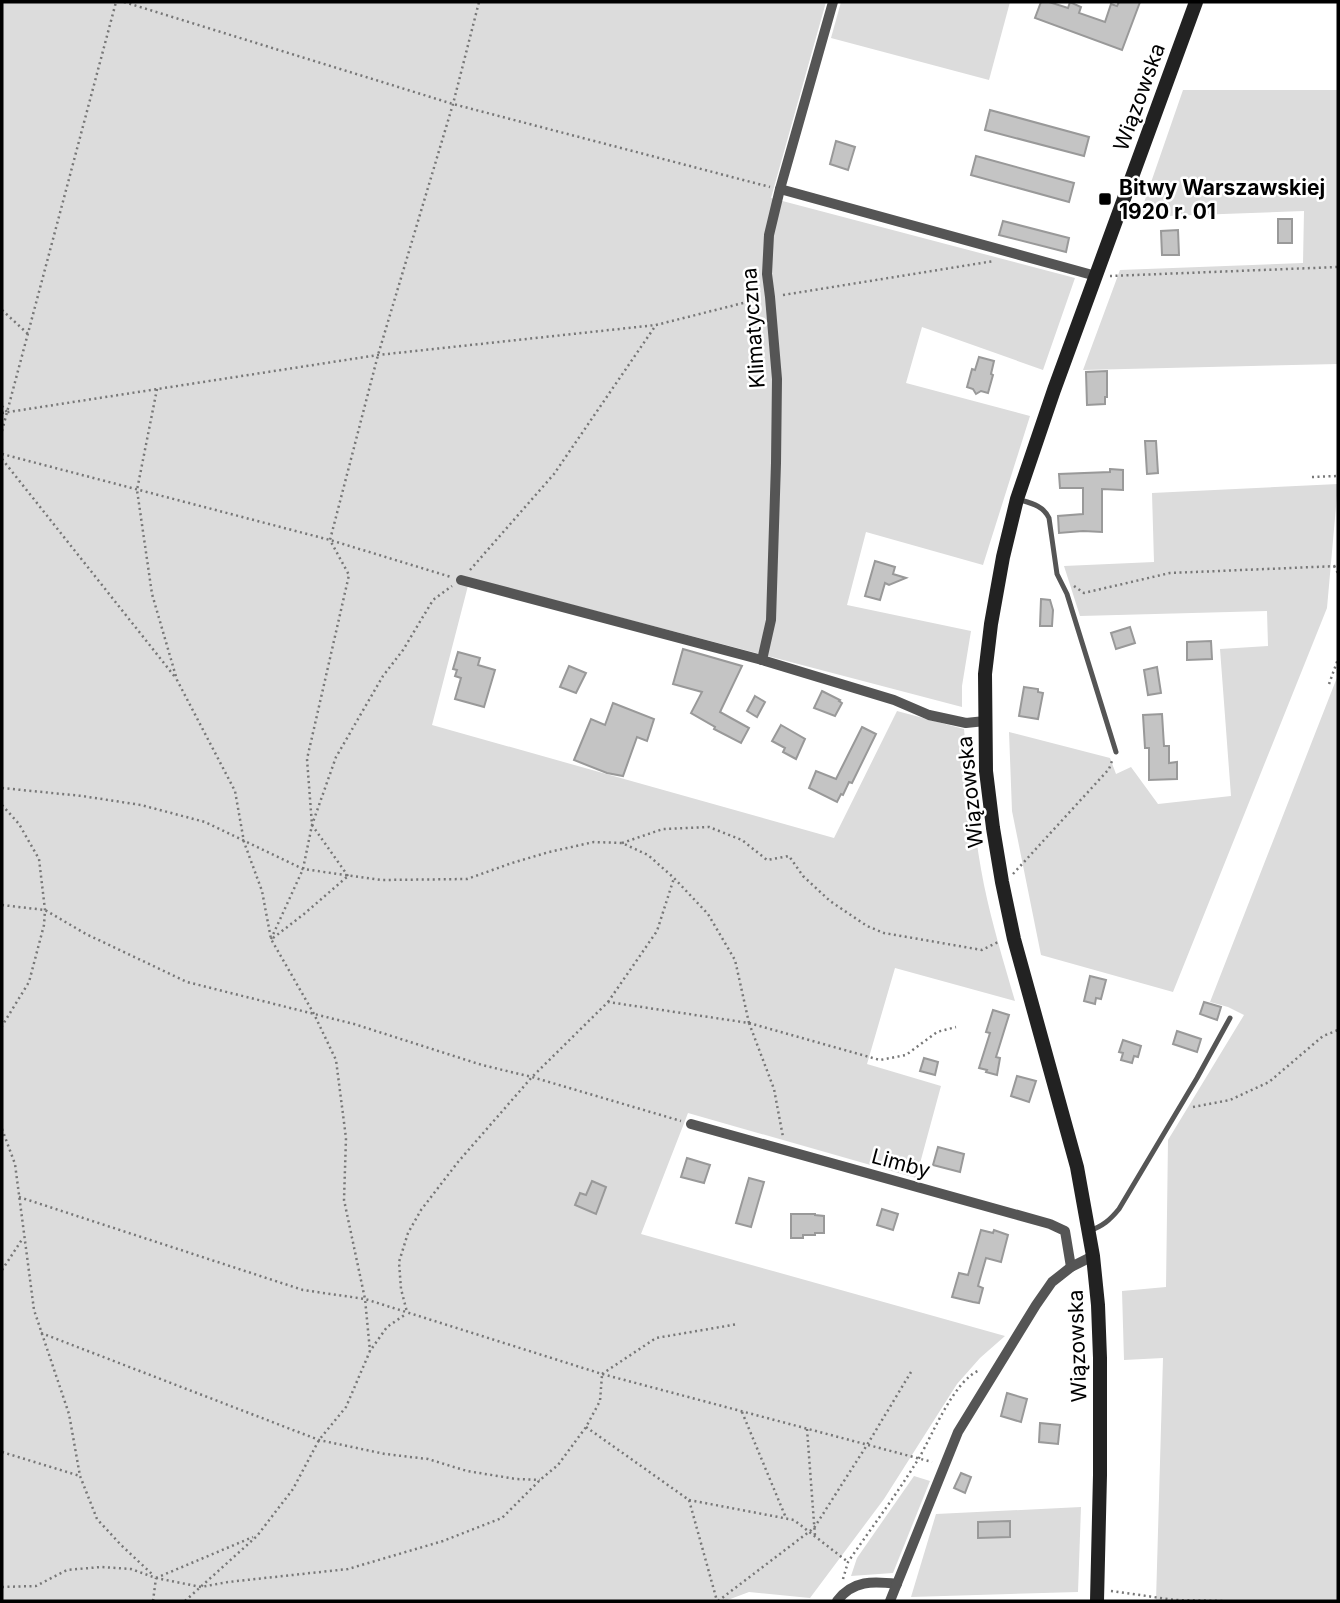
<svg xmlns="http://www.w3.org/2000/svg" width="1340" height="1603" font-family="Inter,sans-serif">
<style>
.green{fill:#dcdcdc}
.building{fill:#c4c4c4;stroke:#999;stroke-width:2}
.lines{fill:none;stroke-linecap:round;stroke-linejoin:round}
.path{stroke:#777;stroke-width:2.5;stroke-dasharray:2 3.5;stroke-linecap:butt}
.service{stroke:#555;stroke-width:5}
.minor{stroke:#555;stroke-width:10}
.secondary{stroke:#222;stroke-width:14}
.poi-dot{fill:#000;stroke:#fff;stroke-width:2.5}
.labels{text-anchor:middle;dominant-baseline:central;stroke-width:5;stroke-linejoin:round;paint-order:stroke}
.street-label{font-size:21px;fill:#000;stroke:#fff}
.poi-label{font-size:21px;font-weight:bold;fill:#000;stroke:#fff;text-anchor:start}
</style>
<rect width="100%" height="100%" fill="#fff"/>
<!-- green -->
<g class="green">
<path d="M2 2H826L771 198 1075 278 1043 370 922 327 906 383 1030 416 983 565 866 532 847 605 971 631 962 686V707L470 578 432 725 834 838 897 711 964 729C969 782 974 834 984 885 992 924 1004 963 1015 1001L895 968 867 1064 941 1086 916 1178 688 1113 641 1234 1005 1336 980 1358 957 1384 884 1499 810 1598 749 1592 725 1601H2Z"/>
<polygon points="841,2 1010,2 989,80 831,38"/>
<polygon points="1183,90 1338,90 1338,364 1083,370 1120,270 1303,263 1304,211 1139,217"/>
<polygon points="1338,484 1327,608 1173,992 1041,955 1012,811 1009,732 1110,758 1116,774 1131,767 1158,804 1231,796 1220,649 1268,646 1267,611 1080,616 1064,566 1154,562 1152,493"/>
<polygon points="1338,675 1338,1601 1156,1601 1163,1358 1124,1360 1122,1291 1166,1287 1168,1140 1244,1015 1228,1007 1210,1002"/>
<polygon points="914,1476 930,1481 893,1573 851,1576 857,1558"/>
<polygon points="1081,1507 1078,1592 911,1597 936,1514"/>
</g>
<!-- building -->
<g class="building">
<polygon points="1041,2 1049,2 1068,8 1070,2 1081,7 1079,13 1105,22 1111,4 1117,6 1119,2 1140,2 1122,50 1035,18"/>
<polygon points="990,110 1089,137 1084,156 985,130"/>
<polygon points="836,141 855,147 848,170 830,164"/>
<polygon points="976,156 1074,183 1069,202 971,175"/>
<rect x="1278" y="219" width="14" height="24"/>
<polygon points="1003,221 1069,238 1066,252 999,235"/>
<polygon points="1178,230 1179,255 1162,255 1161,231"/>
<polygon points="979,357 994,361 991,374 993,375 988,393 981,391 976,394 973,389 967,387 972,369 975,370"/>
<polygon points="1107,371 1107,397 1105,397 1105,404 1087,405 1086,372"/>
<polygon points="1145,441 1156,441 1158,473 1147,474"/>
<polygon points="1110,469 1123,470 1123,490 1102,489 1102,532 1083,531 1059,533 1058,516 1083,514 1083,488 1060,488 1059,474 1110,472"/>
<polygon points="875,561 895,567 893,574 906,578 889,585 885,583 880,600 865,596"/>
<polygon points="1041,599 1050,600 1053,610 1052,626 1040,626"/>
<polygon points="1130,627 1135,643 1116,649 1111,633"/>
<polygon points="1211,641 1212,659 1187,660 1187,642"/>
<polygon points="683,649 742,666 720,712 749,728 741,743 714,729 715,727 691,713 702,692 673,684"/>
<polygon points="458,652 480,658 478,665 495,670 484,707 455,699 461,678 455,676 457,670 453,669"/>
<polygon points="569,666 586,673 576,693 560,687"/>
<polygon points="1157,667 1161,693 1148,695 1144,670"/>
<polygon points="1024,687 1038,689 1038,692 1043,693 1038,719 1019,716"/>
<polygon points="822,691 840,700 839,701 842,703 835,716 814,708"/>
<polygon points="755,696 765,702 757,717 747,711"/>
<polygon points="613,703 654,719 647,741 637,737 623,776 607,773 574,760 591,719 605,725"/>
<polygon points="1162,714 1164,746 1169,746 1169,763 1177,762 1177,779 1149,780 1149,748 1145,748 1143,715"/>
<polygon points="781,725 805,739 796,759 783,752 785,748 772,741"/>
<polygon points="862,727 876,734 852,783 849,782 843,795 841,794 837,802 809,788 816,771 836,779"/>
<polygon points="1090,976 1106,980 1101,999 1096,998 1095,1004 1084,1001"/>
<polygon points="1204,1002 1221,1007 1217,1020 1200,1014"/>
<polygon points="993,1010 1009,1015 996,1057 1000,1058 997,1075 986,1072 987,1070 979,1068 990,1033 986,1032"/>
<polygon points="1177,1031 1201,1039 1197,1052 1173,1044"/>
<polygon points="1123,1040 1141,1046 1138,1057 1134,1056 1132,1063 1121,1060 1123,1053 1119,1052"/>
<polygon points="924,1058 938,1062 935,1075 920,1071"/>
<polygon points="1017,1076 1036,1081 1029,1102 1011,1096"/>
<polygon points="938,1147 964,1154 960,1172 933,1165"/>
<polygon points="687,1158 710,1165 704,1183 681,1177"/>
<polygon points="749,1178 764,1182 751,1227 736,1223"/>
<polygon points="592,1181 606,1187 596,1214 575,1205 580,1193 586,1195"/>
<polygon points="882,1209 898,1214 893,1230 877,1225"/>
<polygon points="791,1214 815,1214 815,1215 824,1216 824,1233 815,1233 815,1235 803,1235 803,1238 791,1238"/>
<polygon points="981,1230 993,1233 994,1230 1008,1235 1001,1262 986,1258 978,1286 983,1288 979,1303 973,1302 952,1297 959,1273 968,1275"/>
<polygon points="1007,1393 1027,1399 1021,1422 1001,1416"/>
<polygon points="1040,1423 1060,1425 1058,1444 1039,1442"/>
<polygon points="961,1473 971,1477 965,1493 954,1488"/>
<polygon points="1010,1521 1010,1537 978,1538 978,1522"/>
</g>
<g class="lines">
<!-- path -->
<g class="path">
<polyline points="124,2 453,104 770,187"/>
<polyline points="1110,276 1338,267"/>
<polyline points="783,295 994,261"/>
<polyline points="2,310 28,334"/>
<polyline points="157,389 137,490 152,594 177,680 235,791 244,842 262,891 271,939 314,1014 336,1060 346,1138 344,1200 365,1299 370,1351"/>
<polyline points="2,406 7,412"/>
<polyline points="2,413 378,355 656,325 759,299"/>
<polyline points="2,431 116,2"/>
<polyline points="2,454 330,540 451,577"/>
<polyline points="2,459 175,677"/>
<polyline points="1312,477 1338,476"/>
<polyline points="1334,566 1338,573"/>
<polyline points="470,570 554,474 656,325"/>
<polyline points="1074,586 1084,593 1170,573 1338,566"/>
<polyline points="1329,684 1338,659"/>
<polyline points="2,788 82,796 141,805 205,822 303,869 381,880 467,879 512,863 549,852 594,842 622,843 648,855 674,878 708,914 735,960 749,1023 608,1002 532,1077 458,1162 421,1210 408,1233 399,1262 401,1289 407,1312"/>
<polyline points="2,805 19,824 39,859 45,910 44,925 29,982 2,1026"/>
<polyline points="622,843 663,829 709,827 742,840 767,860 789,856 803,876 830,901 867,926 884,933 982,950 1000,941"/>
<polyline points="1013,874 1109,769 1112,761"/>
<polyline points="348,876 312,825 307,759 349,575 330,540 378,355 453,104 479,2"/>
<polyline points="2,905 45,910 86,934 187,982 354,1024 482,1065 532,1077 681,1121"/>
<polyline points="273,938 304,914 348,876"/>
<polyline points="271,939 303,869 312,825 336,757 383,676 403,650 433,600 452,586"/>
<polyline points="608,1002 657,931 674,878"/>
<polyline points="749,1023 880,1060 906,1055 937,1032 956,1027"/>
<polyline points="749,1023 774,1089 783,1137"/>
<polyline points="1193,1107 1230,1100 1269,1082 1323,1036 1338,1030"/>
<polyline points="2,1129 15,1164 34,1310 69,1414 80,1476 97,1519 121,1545 153,1575"/>
<polyline points="19,1197 303,1290 365,1299 602,1374 932,1462"/>
<polyline points="2,1270 23,1238"/>
<polyline points="41,1333 319,1440 385,1454 428,1459 467,1471 516,1479 540,1480"/>
<polyline points="602,1374 656,1338 738,1324"/>
<polyline points="742,1412 786,1518"/>
<polyline points="586,1427 689,1500 717,1601"/>
<polyline points="807,1429 815,1536"/>
<polyline points="2,1452 80,1476"/>
<polyline points="689,1500 794,1520 848,1562"/>
<polyline points="156,1578 253,1537"/>
<path d="M843 1579 848 1562C872 1527 897 1494 919 1458 933 1434 954 1380 980 1370"/>
<polyline points="2,1587 36,1586 67,1570 101,1567 131,1569 156,1578 201,1587 228,1582 348,1569 443,1541 502,1518 540,1480 558,1465 586,1427 600,1401 602,1375"/>
<polyline points="1111,1591 1175,1600 1225,1601"/>
<polyline points="153,1601 156,1578"/>
<polyline points="185,1601 257,1536 293,1489 319,1440 346,1407 370,1351 387,1327 406,1314"/>
<polyline points="718,1601 814,1528 867,1445 911,1372"/>
</g>
<!-- service -->
<g class="service">
<path d="M1017 499C1030 503 1043 505 1049 518L1057 574 1067 594 1116 752"/>
<path d="M1089 1231C1103 1226 1110 1220 1119 1209L1197 1078 1230 1018"/>
</g>
<!-- minor -->
<g class="minor">
<polyline points="780,189 1096,276"/>
<polyline points="461,580 762,660 894,700 929,715 966,723 985,721"/>
<polyline points="762,660 771,620 776,463 777,379 770,297 767,274 769,235 780,189 833,2"/>
<polyline points="691,1124 1050,1224 1065,1231 1071,1267"/>
<path d="M837 1601C853 1580 873 1581 897 1584"/>
<polyline points="890,1601 958,1432 1036,1305 1052,1282 1071,1267 1093,1256"/>
</g>
<!-- secondary -->
<polyline class="secondary" points="1097,1601 1100,1475 1100,1358 1098,1305 1093,1256 1077,1167 1014,939 1002,882 993,828 986,771 985,674 991,624 1003,557 1017,499 1054,390 1196,2"/>
</g>
<!-- markers -->
<rect class="poi-dot" x="1098" y="192" width="14" height="14" rx="3.5"/>
<g class="labels">
<!-- street labels -->
<g class="street-label">
<text transform="translate(1139 97) rotate(-70)">Wiązowska</text>
<text transform="translate(753 328) rotate(-94)">Klimatyczna</text>
<text transform="translate(970 792) rotate(-96)">Wiązowska</text>
<text transform="translate(901 1163) rotate(15)">Limby</text>
<text transform="translate(1077 1346) rotate(-92)">Wiązowska</text>
</g>
<!-- poi labels -->
<g class="poi-label">
<text x="1119" y="187">Bitwy Warszawskiej<tspan x="1119" dy="24">1920 r. 01</tspan></text>
</g>
</g>
<!-- border -->
<rect width="1340" height="1603" fill="none" stroke="#000000" stroke-width="7"/>
</svg>
